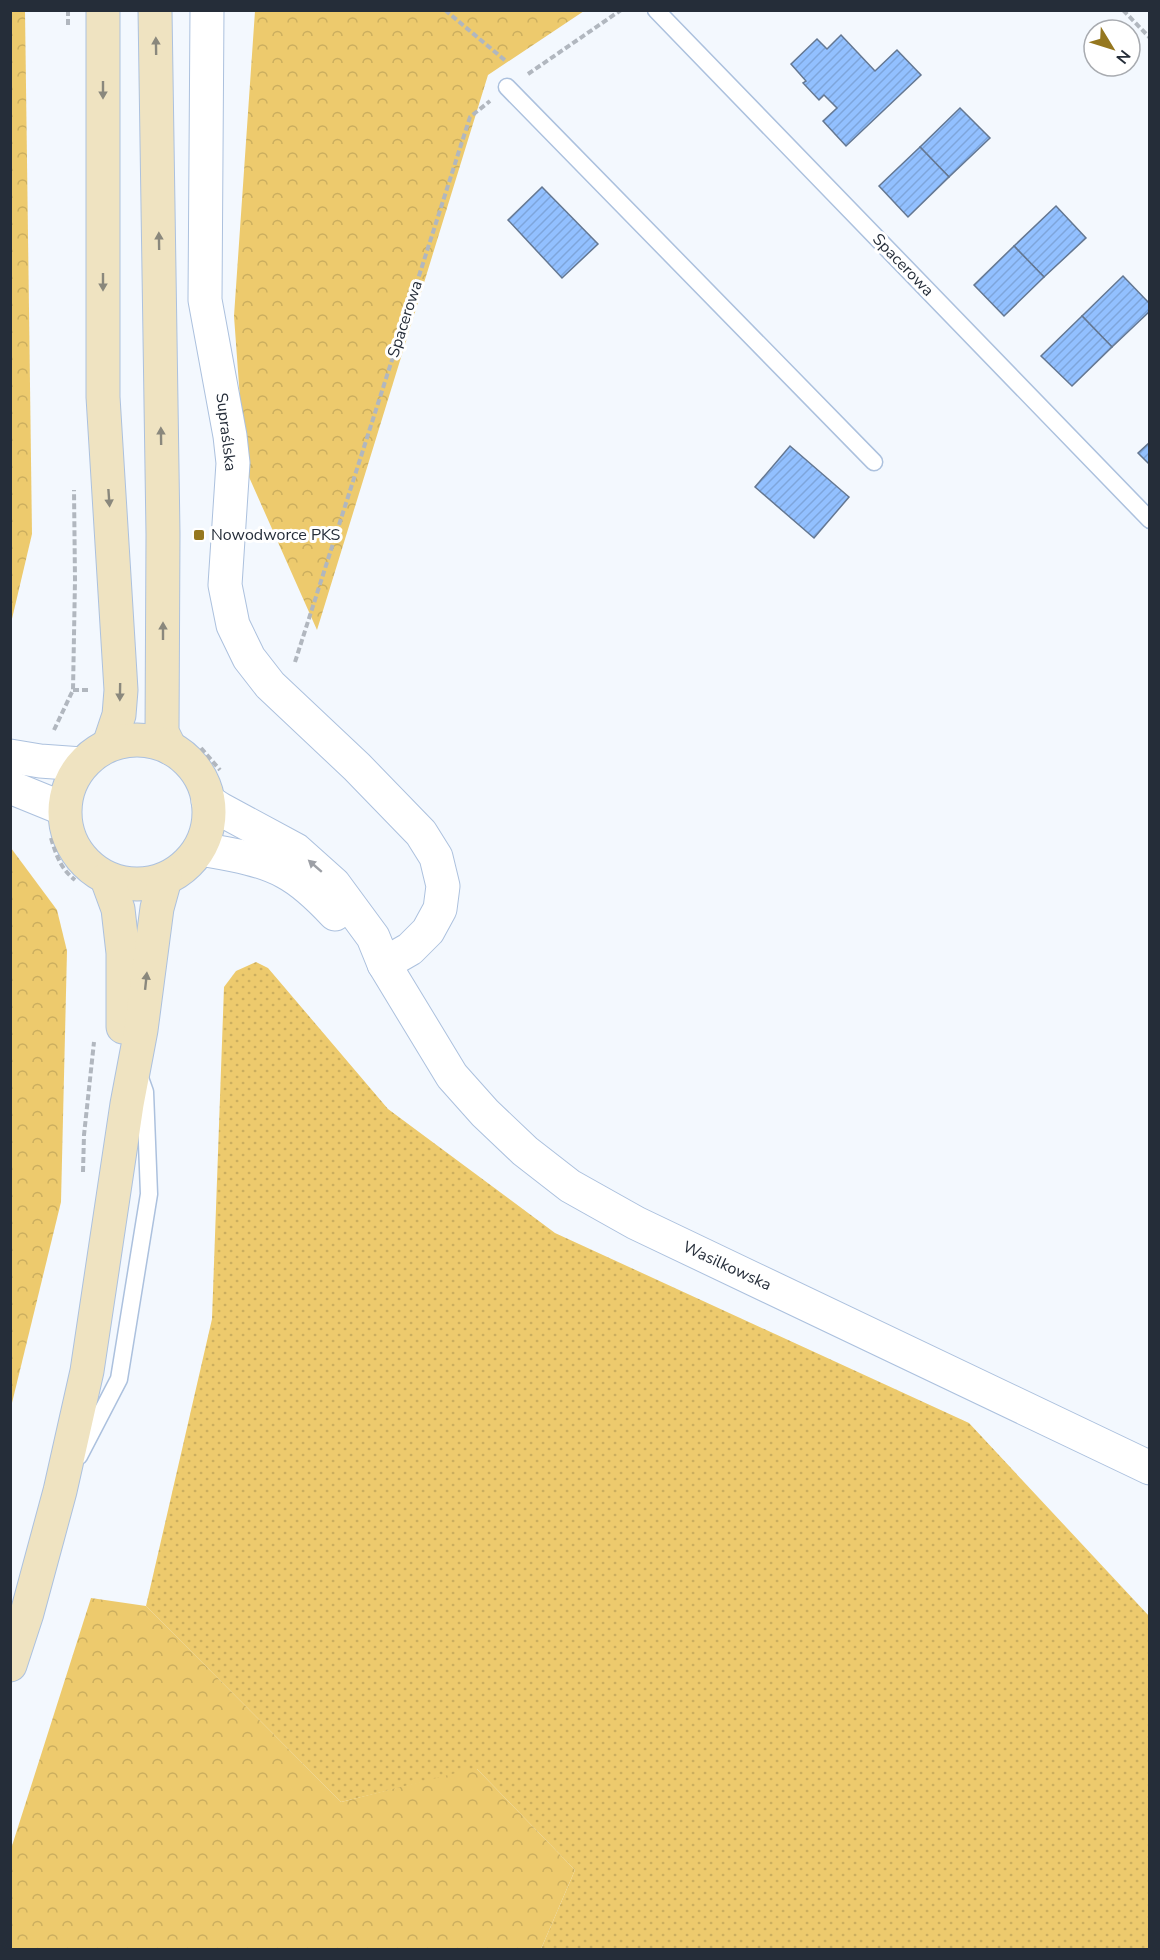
<svg xmlns="http://www.w3.org/2000/svg" width="1160" height="1960" font-family="'Nunito Sans',sans-serif">
<style>
.grass{fill:url(#grass-dots)}
.forest{fill:url(#forest-crowns)}
.building{fill:url(#building-hatch);stroke:#647791;stroke-width:1.5}
.lines{fill:none;stroke-linecap:round;stroke-linejoin:round}
.service-casing{stroke:#acc1de;stroke-width:19}
.minor-casing{stroke:#acc1de;stroke-width:35}
.tertiary-casing{stroke:#acc1de;stroke-width:35}
.secondary-casing{stroke:#acc1de;stroke-width:35}
.path{stroke:#b1b7bf;stroke-width:4;stroke-dasharray:6 3;stroke-linecap:butt}
.service{stroke:#fff;stroke-width:16}
.minor{stroke:#fff;stroke-width:33}
.tertiary{stroke:#fff;stroke-width:33}
.secondary{stroke:#efe3c1;stroke-width:33}
.oneway{fill:#8a887d}
.oneway2{fill:#9da0a6}
.poi-dot{fill:#95771f;stroke:#fff;stroke-width:2}
.labels{text-anchor:middle;dominant-baseline:central;stroke-width:6;stroke-linejoin:round;paint-order:stroke}
.street-label{font-size:16px;fill:#252d39;stroke:#fff}
.poi-label{font-size:16px;fill:#252d39;stroke:#fff;text-anchor:start}
</style>
<defs>
<pattern id="grass-dots" width="8" height="8" patternUnits="userSpaceOnUse" patternTransform="scale(1.5)"><rect width="8" height="8" fill="#edca6d"/><path d="M2 2h.1M6 6h.1" fill="none" stroke="#cbae5f" stroke-width="1.8" stroke-linecap="round"/></pattern>
<pattern id="forest-crowns" width="20" height="18" patternUnits="userSpaceOnUse" patternTransform="scale(1.5)"><rect width="20" height="18" fill="#edca6d"/><path d="M2 6a3 3 0 1 1 6 0M12 15a3 3 0 1 1 6 0" fill="none" stroke="#cbae5f"/></pattern>
<pattern id="building-hatch" width="6" height="6" patternUnits="userSpaceOnUse" patternTransform="scale(1.5)"><rect width="6" height="6" fill="#92c0ff"/><path d="M-1 1l2-2M0 6l6-6M5 7l2-2" fill="none" stroke="#7ea5db"/></pattern>
</defs>
<rect width="100%" height="100%" fill="#f3f8fe"/>
<!-- grass -->
<polygon class="grass" points="256,962 268,968 388,1109 555,1233 969,1423 1149,1616 1149,1949 541,1949 575,1870 477,1769 341,1802 146,1606 212,1319 224,987 236,971"/>
<!-- forest -->
<g class="forest">
<polygon points="25,11 32,534 11,623 10,11"/>
<polygon points="255,11 584,11 488,75 317,630 245,468 234,316"/>
<polygon points="11,848 57,910 67,951 61,1202 11,1407"/>
<polygon points="91,1598 146,1606 341,1802 476,1768 575,1870 541,1949 11,1949 11,1849"/>
</g>
<!-- building -->
<g class="building">
<polygon points="841,35 875,71 897,50 921,75 846,146 823,121 837,108 824,95 819,100 803,83 806,81 791,64 817,39 827,49"/>
<polygon points="960,108 990,138 949,177 920,147"/>
<polygon points="920,147 949,177 908,217 879,186"/>
<polygon points="542,187 598,244 562,278 508,220"/>
<polygon points="1056,206 1086,238 1044,277 1014,246"/>
<polygon points="1014,246 1044,277 1004,316 974,285"/>
<polygon points="1123,276 1150,304 1150,311 1112,347 1082,316"/>
<polygon points="1082,316 1112,347 1072,386 1041,356"/>
<polygon points="1150,442 1150,465 1138,453"/>
<polygon points="790,446 849,497 814,538 755,487"/>
</g>
<g class="lines">
<defs>
<g id="service">
<polyline points="656,10 1150,520"/>
<polyline points="507,87 874,462"/>
<polyline points="79,1456 119,1379 149,1194 145,1092 140,1078"/>
</g>
<g id="minor">
<polyline points="207,10 205,300 230,436 233,463 225,585 233,625 249,658 270,685 357,767 421,833 436,857 443,886 440,909 428,931 410,949 384,964"/>
<polyline points="10,756 40,761 82,764"/>
<polyline points="10,787 64,809"/>
</g>
<g id="tertiary">
<polyline points="208,801 220,809 296,850 334,884 373,937 384,964 452,1076 485,1113 525,1151 570,1186 636,1223 1150,1468"/>
<path d="M200 849C228 854 259 858 285 872 304 882 321 899 335 914"/>
</g>
<g id="secondary">
<polyline points="103,10 103,397 121,690 119,715 109,745"/>
<polyline points="155,10 163,534 162,732 170,748"/>
<circle cx="137" cy="812" r="72"/>
<polyline points="107,879 118,909 123,953 123,1027"/>
<polyline points="10,1665 27,1613 60,1491 87,1371 127,1104 141,1030 157,908 165,879"/>
</g>
</defs>
<!-- service casing -->
<use href="#service" class="service-casing"/>
<!-- minor casing -->
<use href="#minor" class="minor-casing"/>
<!-- tertiary casing -->
<use href="#tertiary" class="tertiary-casing"/>
<!-- secondary casing -->
<use href="#secondary" class="secondary-casing"/>
<!-- path -->
<g class="path">
<polyline points="68,10 68,26"/>
<polyline points="445,10 507,62"/>
<polyline points="1123,10 1150,38"/>
<polyline points="528,74 621,10"/>
<polyline points="295,662 470,117 490,101"/>
<polyline points="73,690 90,690"/>
<polyline points="54,730 73,690 75,580 74,490"/>
<polyline points="201,748 220,770"/>
<path d="M51 838C56 855 61 869 75 880"/>
<polyline points="83,1172 84,1135 94,1042"/>
</g>
<!-- service -->
<use href="#service" class="service"/>
<!-- minor -->
<use href="#minor" class="minor"/>
<!-- tertiary -->
<use href="#tertiary" class="tertiary"/>
<!-- secondary -->
<use href="#secondary" class="secondary"/>
</g>
<!-- one-way arrows -->
<defs><path id="oneway-solid" d="M-6-.8H1V-3.2L6.5 0L1 3.2V.8H-6Z" transform="scale(1.5)"/></defs>
<g class="oneway">
<use href="#oneway-solid" transform="translate(156 46) rotate(-91)"/>
<use href="#oneway-solid" transform="translate(103 90) rotate(90)"/>
<use href="#oneway-solid" transform="translate(159 241) rotate(-91)"/>
<use href="#oneway-solid" transform="translate(103 282) rotate(90)"/>
<use href="#oneway-solid" transform="translate(161 436) rotate(-91)"/>
<use href="#oneway-solid" transform="translate(109 498) rotate(86)"/>
<use href="#oneway-solid" transform="translate(163 631) rotate(-90)"/>
<use href="#oneway-solid" transform="translate(120 692) rotate(91)"/>
<use href="#oneway-solid" transform="translate(146 981) rotate(-84)"/>
</g>
<use class="oneway2" href="#oneway-solid" transform="translate(315 866) rotate(-139)"/>
<!-- markers -->
<rect class="poi-dot" x="193" y="529" width="12" height="12" rx="3"/>
<g class="labels">
<!-- street labels -->
<g class="street-label">
<text transform="translate(903 265) rotate(46)">Spacerowa</text>
<text transform="translate(405 319) rotate(-72)">Spacerowa</text>
<text transform="translate(226 432) rotate(83)">Supraślska</text>
<text transform="translate(727 1266) rotate(25)">Wasilkowska</text>
</g>
<!-- poi labels -->
<g class="poi-label">
<text x="211" y="535">Nowodworce PKS</text>
</g>
</g>
<!-- border -->
<rect width="1160" height="1960" fill="none" stroke="#252d39" stroke-width="24"/>
<!-- north arrow -->
<g transform="translate(1112 48) rotate(128)"><circle r="28" fill="#ffffff" stroke="#a8abb0" stroke-width="1.5"/>
<path d="M0-4.5L10 22L0 15L-10 22Z" fill="#95771f"/>
<text y="-9" font-size="16" font-weight="bold" text-anchor="middle" fill="#252d39">N</text>
</g>
</svg>
